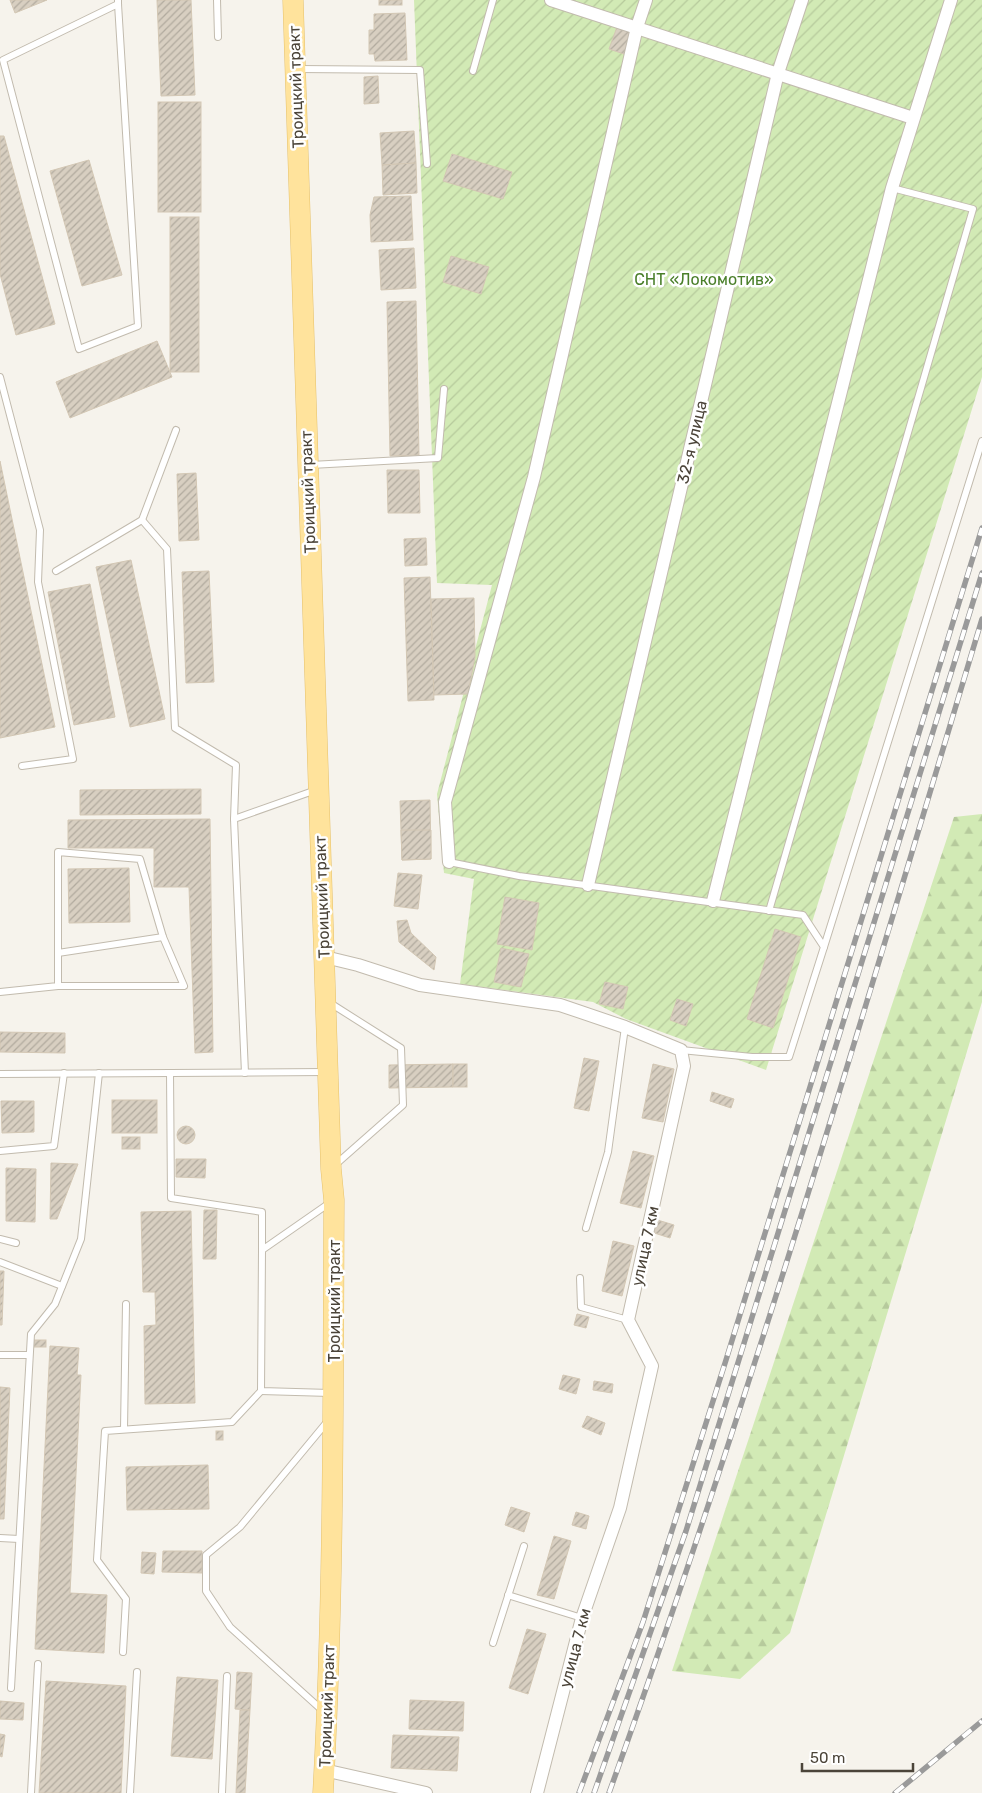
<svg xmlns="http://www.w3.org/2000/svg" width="982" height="1793" font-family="Rubik,sans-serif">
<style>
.forest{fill:url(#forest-firs)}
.garden{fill:url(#garden-furrows)}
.building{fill:url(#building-hatch);stroke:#d3c7b4}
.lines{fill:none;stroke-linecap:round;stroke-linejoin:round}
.lane-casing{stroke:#c2bbae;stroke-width:8}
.street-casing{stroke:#c2bbae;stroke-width:14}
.primary-casing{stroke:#e6c16a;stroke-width:21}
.lane{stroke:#fff;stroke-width:6}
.street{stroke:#fff;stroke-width:12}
.primary{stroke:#ffe39c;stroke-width:20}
.rail-casing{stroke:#9a9a9a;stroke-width:5.5}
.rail{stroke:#fff;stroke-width:4;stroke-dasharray:11;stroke-linecap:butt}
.labels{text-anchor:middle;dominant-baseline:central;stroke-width:5;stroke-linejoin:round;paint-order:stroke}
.street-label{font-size:16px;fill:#4b4439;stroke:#fff}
.park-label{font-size:16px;fill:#4a7f2a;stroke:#fff}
</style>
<defs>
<pattern id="forest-firs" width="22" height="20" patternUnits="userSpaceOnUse" patternTransform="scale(1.25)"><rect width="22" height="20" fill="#d2eab5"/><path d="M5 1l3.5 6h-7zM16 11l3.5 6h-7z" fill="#b6ca9c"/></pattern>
<pattern id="garden-furrows" width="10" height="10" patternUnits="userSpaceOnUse" patternTransform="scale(1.25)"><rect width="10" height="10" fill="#d2eab5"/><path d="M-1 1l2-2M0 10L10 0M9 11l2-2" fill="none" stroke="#b6ca9c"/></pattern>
<pattern id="building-hatch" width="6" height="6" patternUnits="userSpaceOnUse" patternTransform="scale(1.25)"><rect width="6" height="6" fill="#d8cfc1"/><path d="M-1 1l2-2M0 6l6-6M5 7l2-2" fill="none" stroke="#b1aa9e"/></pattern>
</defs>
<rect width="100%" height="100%" fill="#f6f3ec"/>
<!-- forest -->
<polygon class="forest" points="982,814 982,1002 790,1633 740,1679 672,1671 954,817"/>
<!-- garden -->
<polygon class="garden" points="414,0 982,0 982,377 766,1070 626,1019 593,1002 460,984 474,879 444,873 437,794 492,585 437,583"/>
<!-- building -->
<g class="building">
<polygon points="10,0 47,0 15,13"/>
<polygon points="157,0 191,0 195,95 161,96"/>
<rect x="379" y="0" width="23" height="5"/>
<polygon points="405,13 407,60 375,61 374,54 369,54 369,30 374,30 374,14"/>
<polygon points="617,27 635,33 627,55 609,49"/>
<polygon points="378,76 379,103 364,104 364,77"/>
<rect x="158" y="102" width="43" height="110"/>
<polygon points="414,131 416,163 382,165 380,133"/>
<polygon points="0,136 4,136 55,324 16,335 0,274"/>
<polygon points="452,154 512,172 503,199 443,181"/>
<polygon points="89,160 122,275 82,286 50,171"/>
<polygon points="416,163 417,193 383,195 382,165"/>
<polygon points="411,196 413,240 371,242 370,215 374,197"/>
<rect x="170" y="217" width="29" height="155"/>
<polygon points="414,248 416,288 381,290 379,250"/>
<polygon points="451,256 489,267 481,294 443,282"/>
<polygon points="416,301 419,455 390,456 387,302"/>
<polygon points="157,341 172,377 70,418 56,382"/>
<polygon points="0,461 55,727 0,738"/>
<polygon points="387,470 419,470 420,513 388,513"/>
<polygon points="196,473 199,540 179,541 177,474"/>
<polygon points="426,538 427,565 405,566 404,539"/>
<polygon points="131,560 165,719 130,727 96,567"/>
<polygon points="209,571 214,682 186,683 182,572"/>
<polygon points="430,577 434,700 408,701 404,578"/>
<polygon points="90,584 115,717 74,725 48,592"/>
<polygon points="474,598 475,657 468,694 434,695 431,599"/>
<polygon points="201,789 201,814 80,815 80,790"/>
<polygon points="430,800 431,859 402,860 400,801"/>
<polygon points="210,819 213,1052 195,1053 189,887 154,887 154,848 68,848 68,820"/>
<polygon points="401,830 431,830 431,859 402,860"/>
<polygon points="129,868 130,922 69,923 68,869"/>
<polygon points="398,873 422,875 418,909 394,906"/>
<polygon points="505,897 539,903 532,950 497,944"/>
<polygon points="407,920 411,933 436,957 434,970 399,942 397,921"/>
<polygon points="775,929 801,937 773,1028 747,1019"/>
<polygon points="501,948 529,954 521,987 494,982"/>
<polygon points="605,982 628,987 623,1009 599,1004"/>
<polygon points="677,999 693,1004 686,1026 670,1020"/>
<polygon points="0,1032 65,1033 65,1053 0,1052"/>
<polygon points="584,1058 599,1061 589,1111 574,1108"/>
<polygon points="453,1064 453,1087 389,1088 389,1065"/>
<rect x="453" y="1064" width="14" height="23"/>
<polygon points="653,1064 674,1069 663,1122 642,1118"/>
<polygon points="712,1092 734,1099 731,1108 710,1101"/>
<rect x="112" y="1100" width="45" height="33"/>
<polygon points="1,1101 34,1101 34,1132 2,1133"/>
<circle cx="186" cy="1135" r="9"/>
<rect x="122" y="1137" width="18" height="12"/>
<polygon points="633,1151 654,1156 641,1208 620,1203"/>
<polygon points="176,1159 206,1159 205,1178 176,1177"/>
<polygon points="51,1163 78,1164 57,1219 50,1219"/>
<polygon points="6,1168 36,1169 35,1222 6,1221"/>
<polygon points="204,1210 217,1210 216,1259 203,1259"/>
<polygon points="191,1211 195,1403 145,1404 144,1326 156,1325 155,1292 143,1292 141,1212"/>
<polygon points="651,1218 674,1225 670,1238 648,1231"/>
<polygon points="613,1241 634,1246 622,1296 602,1291"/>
<polygon points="0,1271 4,1271 2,1325 0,1325"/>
<polygon points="577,1314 589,1317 586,1328 574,1325"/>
<rect x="34" y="1340" width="12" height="7"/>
<polygon points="50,1346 79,1348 77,1375 81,1375 70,1593 107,1595 104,1653 35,1649"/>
<polygon points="563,1375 580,1379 576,1394 559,1389"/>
<polygon points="594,1381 613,1384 612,1393 593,1390"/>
<polygon points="0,1387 10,1388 4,1519 0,1519"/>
<polygon points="587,1416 605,1423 601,1435 582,1427"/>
<rect x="216" y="1431" width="7" height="9"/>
<polygon points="208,1465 209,1509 127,1510 126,1467"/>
<polygon points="511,1507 530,1513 524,1532 505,1525"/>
<polygon points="576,1512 589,1516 586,1529 572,1525"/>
<polygon points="554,1536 571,1541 554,1599 537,1595"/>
<polygon points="163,1551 202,1551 202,1573 162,1572"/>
<polygon points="142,1552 156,1553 154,1574 141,1573"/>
<polygon points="527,1629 546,1634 528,1694 509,1688"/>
<polygon points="237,1672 252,1673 250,1710 235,1709"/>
<polygon points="177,1677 218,1680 212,1759 171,1756"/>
<polygon points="46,1681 126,1686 121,1793 39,1793"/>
<polygon points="410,1700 464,1702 463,1731 409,1729"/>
<polygon points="0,1701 24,1703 23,1720 0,1719"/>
<polygon points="240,1710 250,1710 245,1793 236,1793"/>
<polygon points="0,1734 5,1735 2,1757 0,1756"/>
<polygon points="393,1735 459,1737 457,1771 391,1768"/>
</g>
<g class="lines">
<defs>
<g id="lane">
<polyline points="118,0 118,4 138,326 79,349 3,60 118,4"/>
<polyline points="217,0 218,37"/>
<polyline points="299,69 420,70 427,164"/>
<polyline points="473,71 493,0"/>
<polyline points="0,377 40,530 38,582 73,759 22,766"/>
<polyline points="311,465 438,458 444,389"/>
<polyline points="142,520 167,549 175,728 236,765 234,819"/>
<polyline points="56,571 142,520 176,430"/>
<polyline points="449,862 519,876 803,915 824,947 789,1057 752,1057 681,1050"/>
<polyline points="769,911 973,209 892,188"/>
<polyline points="824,947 982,441"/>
<polyline points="58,953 163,937"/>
<polyline points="0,992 58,986 58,852 140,859 163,937 184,986 58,986"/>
<polyline points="330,1003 401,1048 403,1105 335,1165"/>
<polyline points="170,1073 171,1198 262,1212 262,1250"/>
<polyline points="245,1073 234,819 316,790"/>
<polyline points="0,1074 326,1072"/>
<polyline points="0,1151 54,1146 64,1073"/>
<polyline points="586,1228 608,1152 625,1027"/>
<polyline points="0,1239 16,1243"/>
<polyline points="0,1262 62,1286"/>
<polyline points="580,1278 581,1307 628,1320"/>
<polyline points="0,1355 29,1355"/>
<polyline points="330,1393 261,1391 262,1250 331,1202"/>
<polyline points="124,1429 126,1304"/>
<polyline points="0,1538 19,1539"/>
<polyline points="508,1595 582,1618"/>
<polyline points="493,1643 524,1546"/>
<polyline points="123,1652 126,1599 97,1560 105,1431 232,1422 261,1391"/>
<polyline points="11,1688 31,1334 55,1304 81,1239 99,1073"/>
<polyline points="323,1711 230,1627 206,1591 206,1555 240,1527 327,1422"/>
<polyline points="31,1793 38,1664"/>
<polyline points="130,1793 137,1672"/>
<polyline points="222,1793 227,1676"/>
</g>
<g id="street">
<polyline points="551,0 913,118"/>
<polyline points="449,862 445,802 534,477 637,27 646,0"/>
<polyline points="588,885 778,73 802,0"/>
<polyline points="713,901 892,188 951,0"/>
<polyline points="325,957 358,965 420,985 560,1005 625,1027 681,1050 684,1066 628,1320 652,1366 620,1508 582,1618 537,1793"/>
<polyline points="324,1770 426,1793"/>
</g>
<path id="primary" d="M293 0 331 1169 334 1200C333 1397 334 1596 323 1793"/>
</defs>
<!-- lane casing -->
<use href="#lane" class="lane-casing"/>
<!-- street casing -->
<use href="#street" class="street-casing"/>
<!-- primary casing -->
<use href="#primary" class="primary-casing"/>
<!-- lane -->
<use href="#lane" class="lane"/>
<!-- street -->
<use href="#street" class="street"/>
<!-- primary -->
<use href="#primary" class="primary"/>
<defs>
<g id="rail">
<polyline points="579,1793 643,1622 726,1360 982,528"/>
<polyline points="594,1793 686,1531 982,573"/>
<path d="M609 1793C748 1407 864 1012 982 619"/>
<polyline points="895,1793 982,1721"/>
</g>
</defs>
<!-- rail casing -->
<use href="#rail" class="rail-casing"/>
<!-- rail -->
<use href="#rail" class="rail"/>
</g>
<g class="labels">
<!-- street labels -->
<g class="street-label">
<text transform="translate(296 87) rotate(-92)">Троицкий тракт</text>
<text transform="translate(692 442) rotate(-77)">32-я улица</text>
<text transform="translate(308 492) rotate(-92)">Троицкий тракт</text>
<text transform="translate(322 897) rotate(-92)">Троицкий тракт</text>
<text transform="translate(645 1246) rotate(-78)">улица 7 км</text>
<text transform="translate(334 1301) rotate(-90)">Троицкий тракт</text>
<text transform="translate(575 1648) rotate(-75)">улица 7 км</text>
<text transform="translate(327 1706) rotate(-88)">Троицкий тракт</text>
</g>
<!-- park labels -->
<g class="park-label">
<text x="704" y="279">СНТ «Локомотив»</text>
</g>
</g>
<!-- scale -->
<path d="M802 1763v8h111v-8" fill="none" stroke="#4b4439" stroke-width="2.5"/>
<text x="810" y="1763" font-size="15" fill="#4b4439" stroke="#ffffff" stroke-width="4" paint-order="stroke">50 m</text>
</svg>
